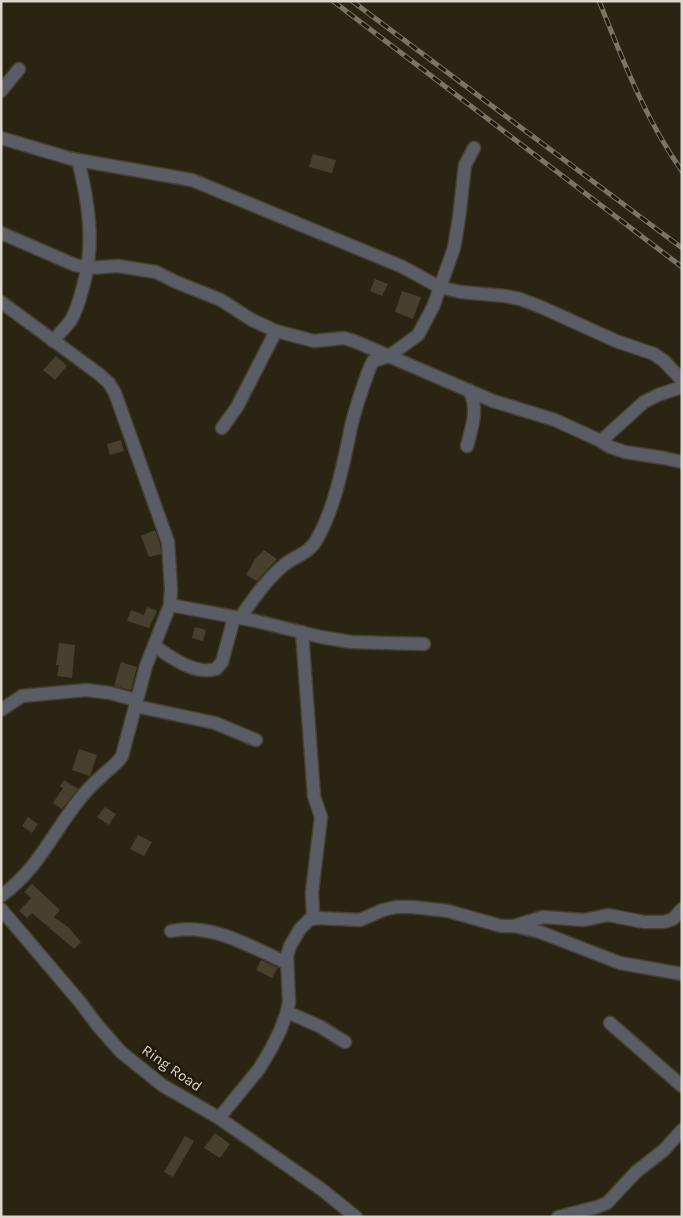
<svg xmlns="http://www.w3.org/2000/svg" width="683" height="1218" font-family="Karla,sans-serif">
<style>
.building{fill:#46402d}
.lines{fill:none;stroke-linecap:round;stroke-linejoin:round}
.minor-casing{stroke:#464130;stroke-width:15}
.minor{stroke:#5a5d65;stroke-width:12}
.rail-casing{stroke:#7a7566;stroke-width:5}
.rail{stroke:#201a09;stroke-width:3;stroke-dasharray:9;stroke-linecap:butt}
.labels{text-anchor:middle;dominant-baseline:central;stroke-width:5;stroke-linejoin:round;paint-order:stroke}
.street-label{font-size:15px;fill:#dbd7cc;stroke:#201a09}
</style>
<rect width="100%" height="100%" fill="#2a2412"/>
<!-- building -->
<g class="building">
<polygon points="313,154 336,160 332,173 309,167"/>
<polygon points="375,279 388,284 382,296 370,291"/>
<polygon points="402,291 421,297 413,319 395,312"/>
<polygon points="56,356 67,366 55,380 43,370"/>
<polygon points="121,440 124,451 110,455 107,444"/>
<polygon points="155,530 160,544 161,554 149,557 141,536"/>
<polygon points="264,550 277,559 257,581 246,575 255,559"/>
<polygon points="147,607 157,611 149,628 127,621 131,610 144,615"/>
<polygon points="195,627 206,630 203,641 192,638"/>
<polygon points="59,643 75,645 72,678 57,676 59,665 56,665"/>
<polygon points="121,662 137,667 131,690 114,686"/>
<polygon points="79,749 97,755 90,776 72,770"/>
<polygon points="64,780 78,789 62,809 53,803 63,788 60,786"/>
<polygon points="105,807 116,814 109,825 97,817"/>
<polygon points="28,817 38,824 32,833 22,826"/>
<polygon points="138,835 152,842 144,856 130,849"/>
<polygon points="32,884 60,910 54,917 68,927 81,942 74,949 32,913 27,918 19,911 31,898 24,892"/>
<polygon points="261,960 278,968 272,978 256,970"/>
<polygon points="215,1133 230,1144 220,1158 204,1148"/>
<polygon points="185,1136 194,1141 173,1177 164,1172"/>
</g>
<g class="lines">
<defs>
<g id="minor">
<polyline points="1,91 19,69"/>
<polyline points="1,138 72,159 192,180 403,267 439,287 461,292 505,296 520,299 541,307 616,341 654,354 664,361 682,380"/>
<polyline points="1,233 75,265 88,268 118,266 156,272 176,282 221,300 252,320 276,331 314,341 344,338 354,341 493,401 555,420 601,441 610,447 625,452 664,458 682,462"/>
<path d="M1 302 99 374 109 383 115 393 168 542 171 589 170 605 146 666 122 756C117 764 110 768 103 775 95 782 86 791 79 800 51 835 39 868 1 896"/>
<path d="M53 341C59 334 66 327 71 320 77 310 80 298 83 287 95 245 89 203 78 160"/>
<polyline points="222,428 237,407 276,331"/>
<polyline points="601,441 644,402 658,395 682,387"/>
<path d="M467 446C472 427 479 408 469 390"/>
<polyline points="170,605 256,621 321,637 351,642 424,644"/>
<path d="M240 618C253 599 266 580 284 565 295 556 310 553 317 539 334 509 342 470 349 437 353 413 362 389 370 367L373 361 389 356 418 335 433 307 454 248 459 218 465 165 474 148"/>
<polyline points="302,632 314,796 321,817 312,892 313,916 318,918"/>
<path d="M154 646C172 657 193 675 216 669L222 662 234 618"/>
<polyline points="135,706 215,723 256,740"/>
<polyline points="1,710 22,696 86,690 110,693 136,700"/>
<polyline points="1,909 80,1002 98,1026 121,1052 162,1085 219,1118 321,1189 356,1217"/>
<polyline points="514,926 540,932 620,963 682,974"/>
<path d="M171 931C211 922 251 947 287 963"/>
<polyline points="287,1012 319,1026 345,1042"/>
<polyline points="610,1023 682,1086"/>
<polyline points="219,1118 259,1069 271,1049 280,1031 287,1012 289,1002 287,956 290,946 300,929 309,920 318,918 360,920 383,910 396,907 413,907 448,911 501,926 514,926 543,917 584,920 608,915 644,922 664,922 673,919 682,909"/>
<polyline points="558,1217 597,1207 607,1203 636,1172 664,1150 682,1130"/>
</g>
</defs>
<!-- minor casing -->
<use href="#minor" class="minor-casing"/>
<!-- minor -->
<use href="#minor" class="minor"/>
<defs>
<g id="rail">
<polyline points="333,1 682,267"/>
<polyline points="352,1 682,248"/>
<path d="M599 1C623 60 645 119 682 171"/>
</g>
</defs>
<!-- rail casing -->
<use href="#rail" class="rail-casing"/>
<!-- rail -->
<use href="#rail" class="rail"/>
</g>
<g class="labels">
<!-- street labels -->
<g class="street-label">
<text transform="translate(172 1068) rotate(35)">Ring Road</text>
</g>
</g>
<!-- border -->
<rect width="683" height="1218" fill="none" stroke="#dbd7cc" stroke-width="5"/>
</svg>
